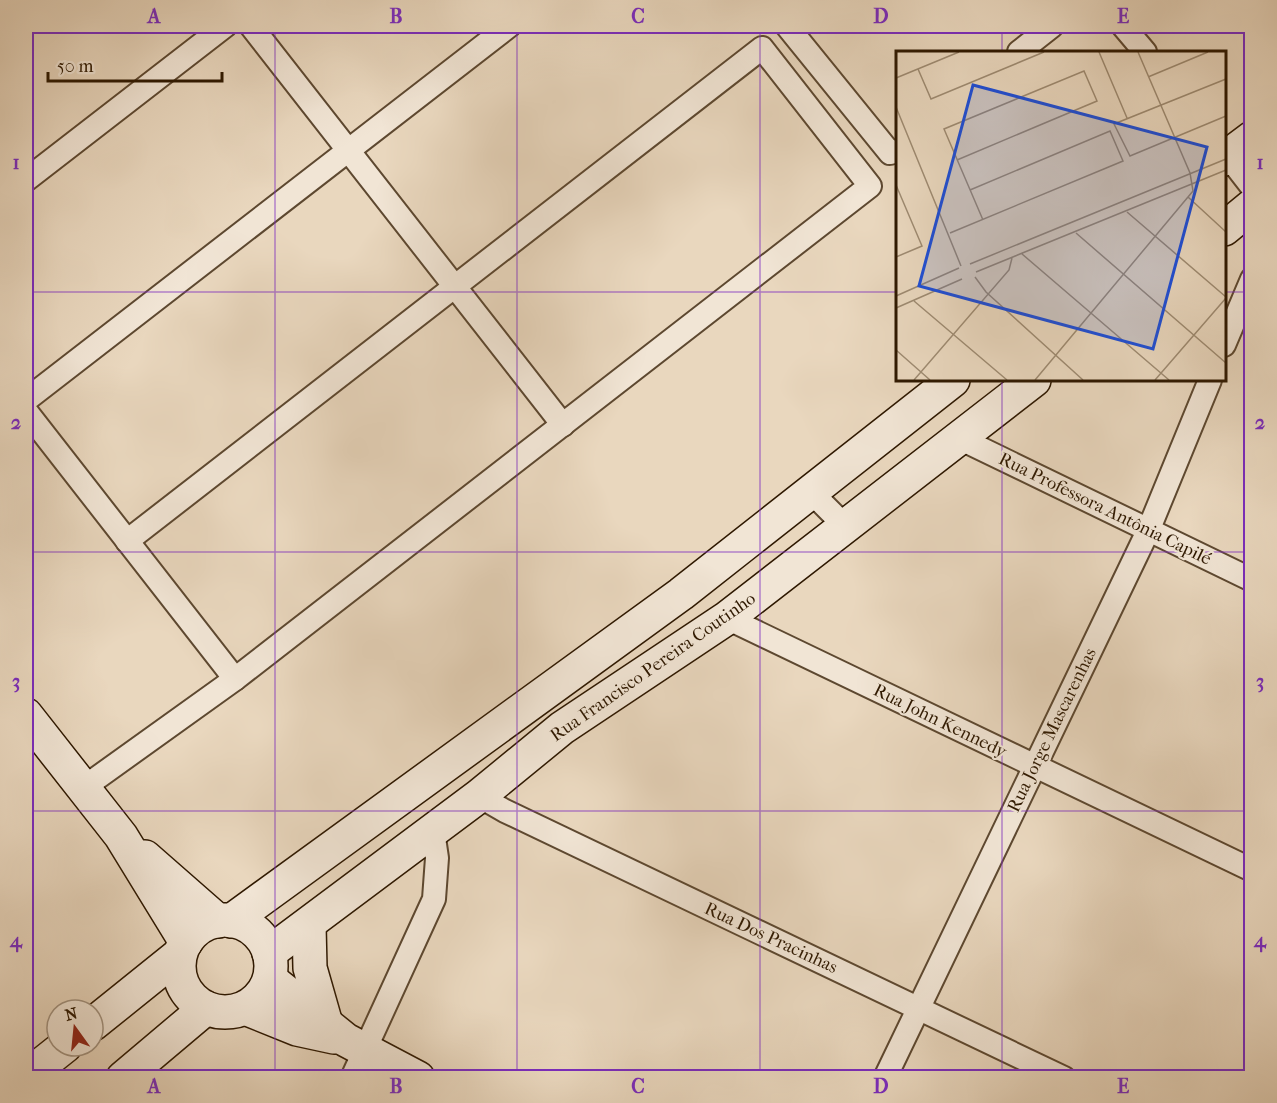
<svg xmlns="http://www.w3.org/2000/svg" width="1277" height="1103" font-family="'IM FELL French Canon',serif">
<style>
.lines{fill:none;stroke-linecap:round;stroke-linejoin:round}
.street-casing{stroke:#5d4830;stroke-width:26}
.secondary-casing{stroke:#2e1800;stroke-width:36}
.street{stroke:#f1e5d5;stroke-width:22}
.secondary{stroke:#f1e5d5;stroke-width:33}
.grid{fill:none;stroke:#7b2cbf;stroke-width:1.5;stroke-opacity:0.55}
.labels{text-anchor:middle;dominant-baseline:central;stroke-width:4.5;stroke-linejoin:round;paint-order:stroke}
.street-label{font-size:18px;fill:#2e1800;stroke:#f1e5d5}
.inset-road{fill:none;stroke:#9e8b72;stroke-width:1.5}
.view{fill:#1d4ed8;fill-opacity:0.15;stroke:#1d4ed8;stroke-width:3}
.inset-edge{fill:none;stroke:#2e1800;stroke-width:3}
.neatline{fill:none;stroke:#7b2cbf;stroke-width:2}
.grid-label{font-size:20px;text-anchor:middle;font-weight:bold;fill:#7b2cbf}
</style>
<rect width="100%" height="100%" fill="#e9d7be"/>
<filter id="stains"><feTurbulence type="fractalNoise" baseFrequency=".00333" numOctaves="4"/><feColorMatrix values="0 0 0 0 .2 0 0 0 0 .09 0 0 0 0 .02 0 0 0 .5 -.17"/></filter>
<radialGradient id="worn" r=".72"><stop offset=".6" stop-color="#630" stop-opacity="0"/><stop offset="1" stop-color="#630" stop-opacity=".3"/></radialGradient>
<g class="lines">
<defs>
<g id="street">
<polyline points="251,26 563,425"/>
<polyline points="787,26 890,153 898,151"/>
<polyline points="1123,26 1145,52"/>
<polyline points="1019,52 1052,26"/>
<polyline points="1224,151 1252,187"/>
<polyline points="26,180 225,26"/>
<polyline points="1224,345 1252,279"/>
<polyline points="26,400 509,26"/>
<polyline points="26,411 235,679"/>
<polyline points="959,438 1252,580"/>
<polyline points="811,492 845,526"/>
<polyline points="727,618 1252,870"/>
<polyline points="83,788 235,679 870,186 762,48 127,541"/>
<polyline points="479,796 505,811 1064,1078"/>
<polyline points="352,1078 434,899 437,858 433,831"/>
<polyline points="885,1078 1148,531 1210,380"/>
</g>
<g id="secondary">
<polyline points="1224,159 1252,138"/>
<polyline points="1224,229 1252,206"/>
<polyline points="26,715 121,836 186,942"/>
<polyline points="145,857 218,921"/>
<circle cx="225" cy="966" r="46"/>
<polyline points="231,921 681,594 953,380"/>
<polyline points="309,926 310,968 326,1024"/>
<polyline points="269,953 479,796 562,728 727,618 1034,380"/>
<polyline points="270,979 346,1040 418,1078"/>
<polyline points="245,1008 297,1029 334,1037"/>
<polyline points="93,1024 180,954"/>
<polyline points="26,1077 65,1046"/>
<polyline points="123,1078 206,1008"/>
</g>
</defs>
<!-- street casing -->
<use href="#street" class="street-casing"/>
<!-- secondary casing -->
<use href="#secondary" class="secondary-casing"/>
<!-- street -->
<use href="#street" class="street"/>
<!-- secondary -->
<use href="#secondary" class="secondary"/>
</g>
<!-- grid -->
<path class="grid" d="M275 26V1078M517 26V1078M760 26V1078M1002 26V52M26 292H898M1224 292H1252M1002 380V1078M26 552H1252M26 811H1252"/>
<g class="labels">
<!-- street labels -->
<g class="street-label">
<text transform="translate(1105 509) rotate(26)">Rua Professora Antônia Capilé</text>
<text transform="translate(653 667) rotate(-35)">Rua Francisco Pereira Coutinho</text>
<text transform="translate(940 721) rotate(26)">Rua John Kennedy</text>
<text transform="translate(1052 730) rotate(-64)">Rua Jorge Mascarenhas</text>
<text transform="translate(771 938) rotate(25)">Rua Dos Pracinhas</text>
</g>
</g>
<!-- overview -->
<g transform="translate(896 51)">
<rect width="330" height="330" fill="#e9d7be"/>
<path class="inset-road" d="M203 1 231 67M22 18 35 48 148 1M252 26 312 1M0 27 63 1M330 28 218 73 234 105 330 65M0 56 65 215M61 109 201 50 188 20 48 78 87 169M0 134 26 195 0 206M292 146 330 181M231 161 330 246M54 182 227 110 214 80 74 139M180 182 330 312M126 203 273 329M74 213 330 108M80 221 330 119M79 226 90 241 187 329M0 245 63 217M18 250 111 329M0 257 66 228M0 299 34 329M18 329 113 219 116 207M139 329 297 140 294 122 242 1M259 329 330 247"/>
<path class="view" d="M77 34 311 96 257 298 23 235Z"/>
<rect width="330" height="330" class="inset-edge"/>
</g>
<!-- margin -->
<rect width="1277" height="1103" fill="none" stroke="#e9d7be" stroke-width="66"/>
<!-- north arrow -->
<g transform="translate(75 1028) rotate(345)"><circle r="28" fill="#f1e5d5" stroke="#a39380" stroke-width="1.5"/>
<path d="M0-4.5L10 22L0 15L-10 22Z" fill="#8f2418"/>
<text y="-9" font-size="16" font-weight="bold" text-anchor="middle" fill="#2e1800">N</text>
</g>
<!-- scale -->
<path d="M48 72v9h174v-9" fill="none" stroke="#2e1800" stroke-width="3"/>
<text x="57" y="72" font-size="18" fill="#2e1800" stroke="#f1e5d5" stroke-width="4.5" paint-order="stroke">50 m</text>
<rect x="33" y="33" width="1211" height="1037" class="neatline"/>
<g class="grid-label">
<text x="154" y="23">A</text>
<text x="396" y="23">B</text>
<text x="638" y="23">C</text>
<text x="881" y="23">D</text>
<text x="1123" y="23">E</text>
<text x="16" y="169">1</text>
<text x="1260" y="169">1</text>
<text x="16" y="429">2</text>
<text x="1260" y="429">2</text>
<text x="16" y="688">3</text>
<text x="1260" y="688">3</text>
<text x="16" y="947">4</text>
<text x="1260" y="947">4</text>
<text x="154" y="1093">A</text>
<text x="396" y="1093">B</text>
<text x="638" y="1093">C</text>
<text x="881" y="1093">D</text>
<text x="1123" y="1093">E</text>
</g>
<rect width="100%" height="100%" filter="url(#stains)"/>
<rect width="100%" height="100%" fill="url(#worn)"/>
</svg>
